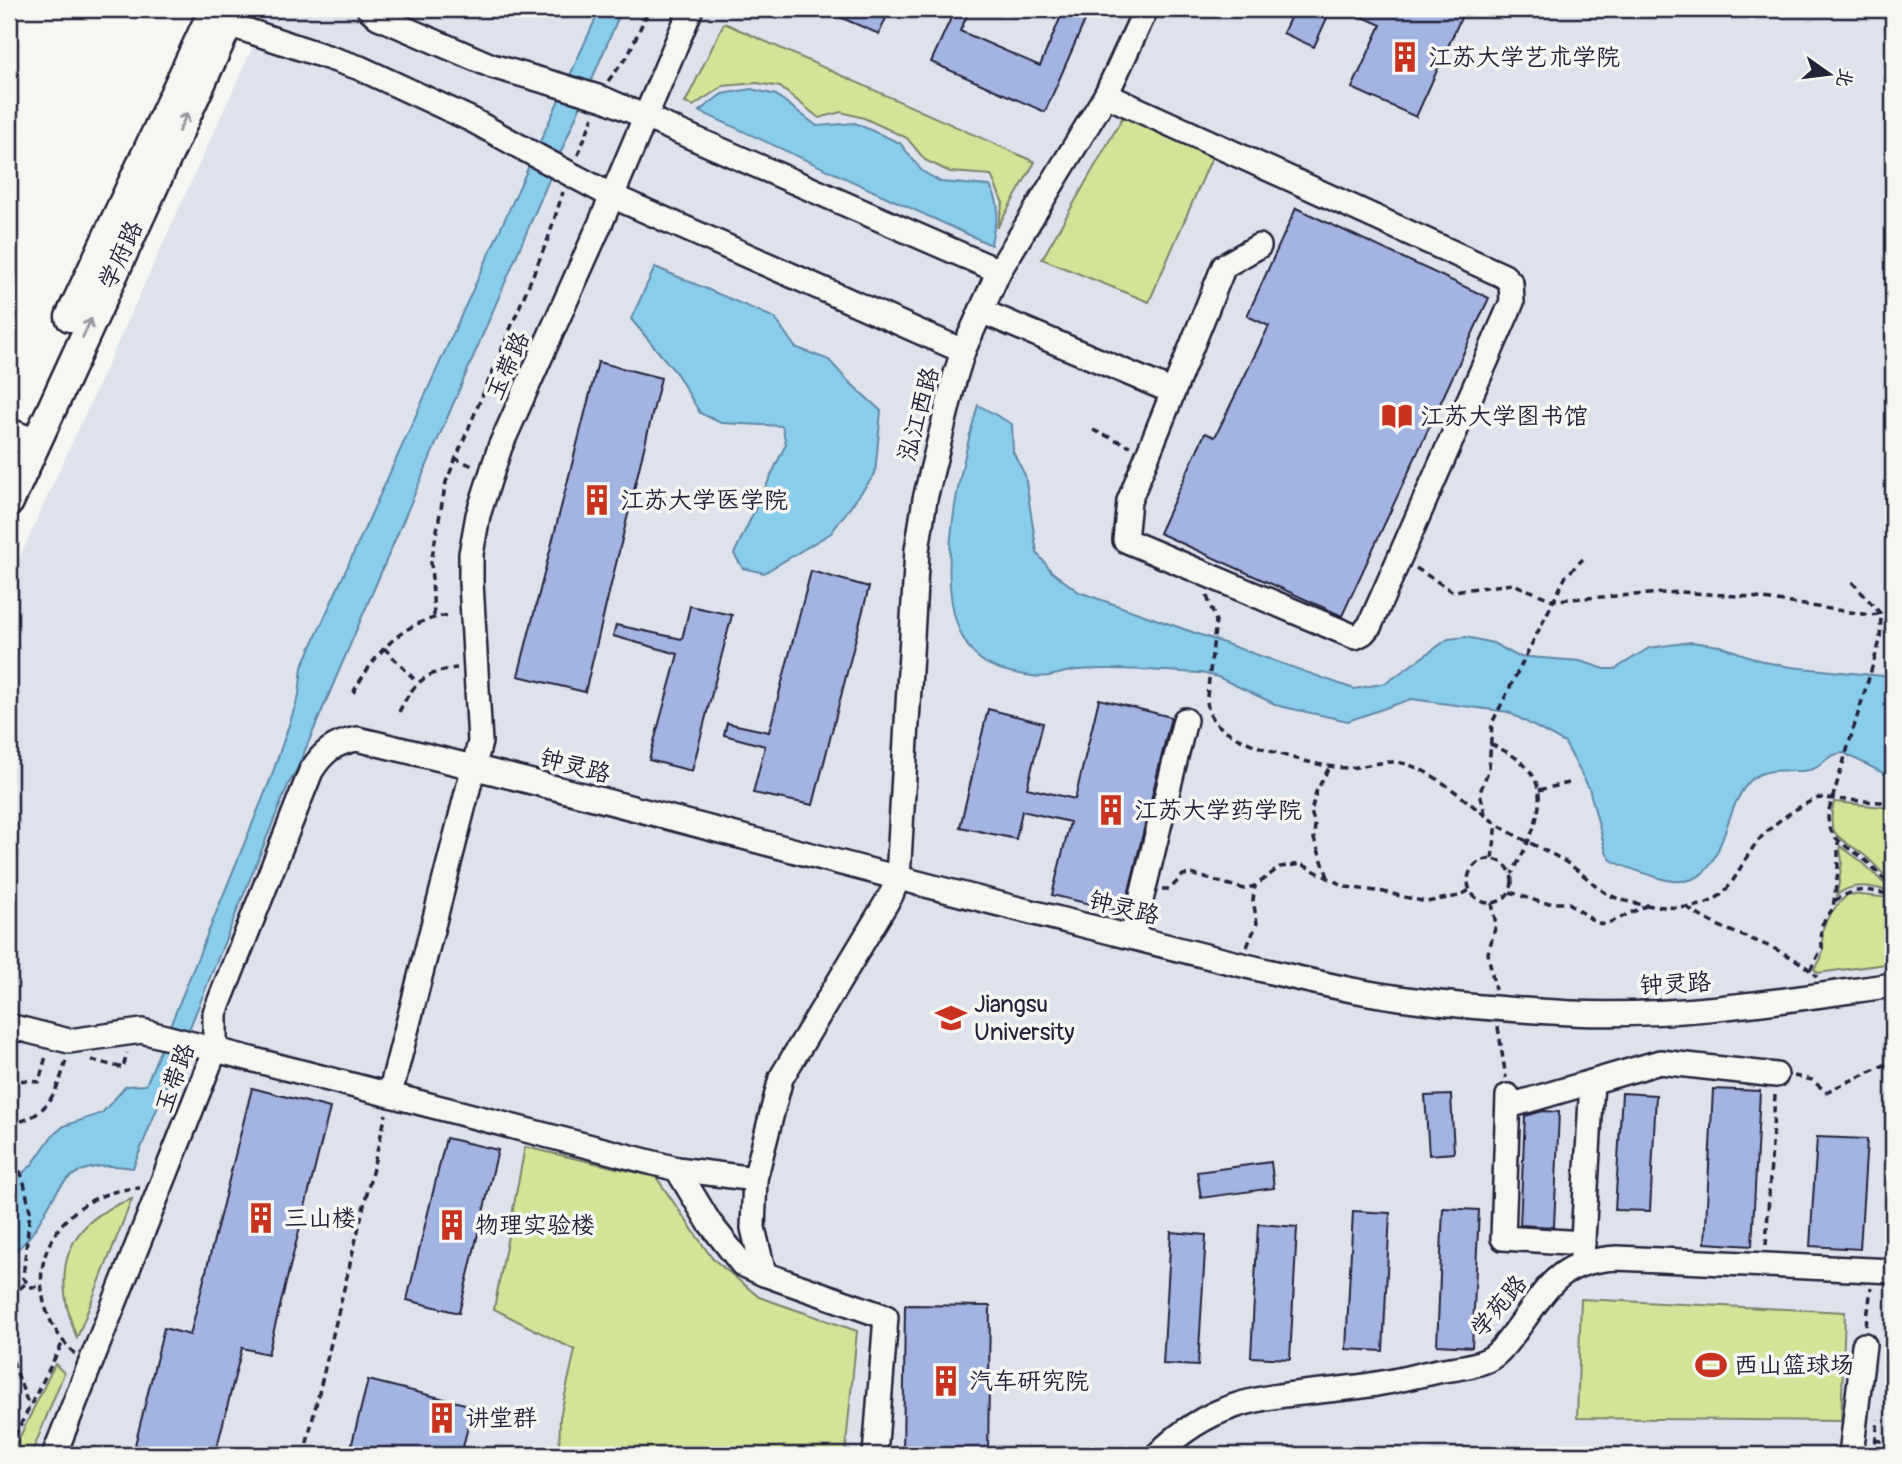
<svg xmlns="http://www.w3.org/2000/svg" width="1902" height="1464" font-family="Pangolin,'LXGW WenKai TC',sans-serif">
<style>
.built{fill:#dde2ed}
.green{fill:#d1e498;stroke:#7a836a;stroke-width:2}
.water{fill:#8accec;stroke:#6088a5;stroke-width:2}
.building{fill:#a3b3e2;stroke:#22223b;stroke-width:2}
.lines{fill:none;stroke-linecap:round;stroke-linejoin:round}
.minor-casing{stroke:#22223b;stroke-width:28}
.major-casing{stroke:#22223b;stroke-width:33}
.path{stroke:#22223b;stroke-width:3.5;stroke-dasharray:7 5;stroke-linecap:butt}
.minor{stroke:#f6f6f2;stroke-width:23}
.major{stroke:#f6f6f2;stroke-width:28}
.minor-bridge-casing{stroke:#22223b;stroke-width:28;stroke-linecap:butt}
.minor-bridge{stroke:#f6f6f2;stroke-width:23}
.oneway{stroke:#9797a0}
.labels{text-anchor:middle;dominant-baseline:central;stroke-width:7;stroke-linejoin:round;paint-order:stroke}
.poi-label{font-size:24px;fill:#22223b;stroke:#f6f6f2;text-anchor:start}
.street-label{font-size:24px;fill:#22223b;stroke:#f6f6f2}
</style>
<rect width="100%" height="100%" fill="#f6f6f2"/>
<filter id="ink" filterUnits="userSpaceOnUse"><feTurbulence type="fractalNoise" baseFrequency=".0143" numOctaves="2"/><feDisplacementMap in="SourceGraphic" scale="14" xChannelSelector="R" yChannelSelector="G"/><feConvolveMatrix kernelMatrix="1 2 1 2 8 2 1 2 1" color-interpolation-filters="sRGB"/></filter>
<g filter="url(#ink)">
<!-- built -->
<polygon class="built" points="270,9 1893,9 1893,1455 9,1455 9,581"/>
<!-- green -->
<g class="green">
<polygon points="724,23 1035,162 997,228 1003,203 991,175 950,172 925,160 907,138 864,118 841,112 819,118 780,87 757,83 723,86 693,106 685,103"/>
<polygon points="1124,115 1213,155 1149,302 1042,259"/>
<path d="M1834 802 1893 808V883C1882 875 1875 863 1864 855 1840 837 1825 837 1834 802Z"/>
<path d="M1840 846 1861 861 1893 892C1873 887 1854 881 1837 895L1842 862Z"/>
<path d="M1848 894 1893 898V963L1818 973 1814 969C1831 949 1818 941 1824 926 1828 914 1839 903 1848 894Z"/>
<polygon points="525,1147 656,1177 712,1258 759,1297 857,1331 845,1455 559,1455 560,1417 575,1350 494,1309"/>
<path d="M132 1199 77 1338C51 1273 63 1222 132 1199Z"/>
<polygon points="1581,1299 1845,1312 1841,1421 1577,1418"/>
<polygon points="55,1364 64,1373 31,1455 11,1455"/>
</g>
<!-- water -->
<g class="water">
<path d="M600 9H622L297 769 288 785 133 1168C40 1154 63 1218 9 1256V1184L31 1166 52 1136 64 1126 102 1113 126 1086 146 1085 271 778 299 695 302 667Z"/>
<path d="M751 89 776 95 817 126 855 123 900 143 922 171 941 182 990 186C1005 211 994 218 991 245L699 111 722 94Z"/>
<polygon points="655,267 775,318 795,347 829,360 846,379 881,411 875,474 831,533 764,573 743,568 734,554 786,444 782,426 721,423 700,413 677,374 631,319"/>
<path d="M978 405 1012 424 1013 452 1025 475 1037 553 1052 572 1079 592 1354 689 1386 683 1448 639 1466 637 1493 643 1517 656 1580 661 1605 669H1615L1649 648 1691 642 1720 646 1765 662 1791 667 1893 677V778L1844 753C1831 753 1826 761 1817 767 1799 778 1770 761 1750 781 1716 815 1729 902 1656 877 1641 872 1625 868 1611 860L1606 852 1589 788 1565 743 1508 712 1411 699 1348 721 1279 706 1218 677 1201 673C1160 671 1119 667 1079 670 1062 671 1049 679 1032 676 1016 674 995 670 981 660 922 614 961 465 978 405Z"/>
</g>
<!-- building -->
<g class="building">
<polygon points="821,9 890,9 879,34"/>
<polygon points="955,9 970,9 960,31 1040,66 1064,9 1090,9 1045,112 931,62"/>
<polygon points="1294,9 1331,9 1314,47 1283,33"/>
<polygon points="1345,9 1465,9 1416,117 1352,88 1381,25"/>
<polygon points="1296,208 1489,298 1342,616 1159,533 1205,433 1215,437 1269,326 1247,316"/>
<polygon points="598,362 661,378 585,692 518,676"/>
<polygon points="811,571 869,587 813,805 753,793 765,746 724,735 727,723 769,732"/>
<polygon points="690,606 732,615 692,771 649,760 678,654 613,636 616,625 682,639"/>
<polygon points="1099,699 1171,717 1124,912 1052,895 1070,822 1022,811 1016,839 960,827 988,709 1043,723 1027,788 1075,799"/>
<polygon points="252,1088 330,1108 268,1354 242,1348 215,1455 177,1455 135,1445 164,1328 190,1335"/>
<polygon points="1713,1089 1760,1091 1752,1246 1705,1243"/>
<polygon points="1622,1093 1656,1095 1650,1211 1615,1210"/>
<polygon points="1451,1095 1454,1153 1429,1155 1425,1096"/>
<polygon points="1543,1111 1559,1112 1554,1227 1520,1225 1525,1116"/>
<polygon points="1817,1137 1867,1139 1860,1249 1810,1246"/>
<polygon points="446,1138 498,1150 459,1313 407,1300"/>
<polygon points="1271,1162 1274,1188 1201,1198 1197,1172"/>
<polygon points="1443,1208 1479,1210 1472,1347 1437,1345"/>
<polygon points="1353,1211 1390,1213 1383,1351 1346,1349"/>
<polygon points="1258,1224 1297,1227 1290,1359 1251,1357"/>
<polygon points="1171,1232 1206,1235 1198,1366 1163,1364"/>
<polygon points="905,1305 990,1306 988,1455 903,1455"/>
<polygon points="368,1380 473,1406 461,1455 441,1452 440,1455 349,1455"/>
</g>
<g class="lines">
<defs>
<g id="minor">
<polyline points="369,9 378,17 492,66 555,84"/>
<polyline points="228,24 360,68 472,120 526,150"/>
<polyline points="1106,95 1504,276 1511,283 1512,302 1370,625 1363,633 1355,637 1125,540 1129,501 1224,266 1259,246"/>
<polyline points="604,99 999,271"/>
<polyline points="574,176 612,196 963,351"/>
<polyline points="981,311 1171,391"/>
<polyline points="1132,937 1185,720"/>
<polyline points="9,1026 69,1041 142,1031 677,1169 709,1222 742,1264 764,1274"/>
<polyline points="390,1094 480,742 471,582 471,554 478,515 500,447 601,222 691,9"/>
<polyline points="1508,1096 1503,1238 1583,1243"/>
<polyline points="1509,1106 1660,1062 1776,1075"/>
<polyline points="677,1169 755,1179"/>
<polyline points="1582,1257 1592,1082"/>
<path d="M54 1455 215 1050V1013L311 771C323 752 334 743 357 739 597 795 835 864 1075 923 1167 946 1259 971 1352 990 1424 1004 1498 1009 1571 1013 1680 1018 1786 1000 1893 985"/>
<polyline points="875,1455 886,1317 764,1274 753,1228 755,1179 781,1078 891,895 898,878 917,550 925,499 955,377 963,351 999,271 1106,95 1146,9"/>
<path d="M1157 1455C1222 1389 1285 1398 1370 1385 1392 1382 1415 1376 1438 1371 1454 1368 1469 1368 1485 1361 1498 1356 1506 1343 1515 1332 1548 1288 1557 1261 1617 1258L1893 1271"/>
<polyline points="1851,1455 1864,1345"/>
</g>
<g id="major">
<polyline points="70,317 207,24"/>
<polyline points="9,433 33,443"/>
<polyline points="9,502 235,9"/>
</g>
</defs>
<!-- minor casing -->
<use href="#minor" class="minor-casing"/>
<!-- major casing -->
<use href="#major" class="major-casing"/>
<!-- path -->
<g class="path">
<polyline points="608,81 627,57 649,9"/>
<polyline points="578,155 593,117"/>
<polyline points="1093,430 1130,446"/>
<polyline points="454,458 475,467"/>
<polyline points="1416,568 1452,591 1513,584 1553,600 1681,592 1751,597 1870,615 1893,612"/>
<path d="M1852 582 1881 614 1880 641 1828 813C1827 841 1846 844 1864 859 1875 868 1882 879 1893 887"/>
<path d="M1207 596 1216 621 1207 696C1207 705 1208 713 1214 721 1233 744 1318 768 1348 768 1367 767 1387 758 1406 764 1437 773 1464 800 1490 819 1511 835 1536 845 1559 858 1577 868 1590 882 1606 893 1626 905 1667 909 1690 907 1730 902 1733 876 1752 849 1766 828 1796 806 1819 798L1893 803"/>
<polyline points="434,616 431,562 446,482 548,239 563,192"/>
<polyline points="384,648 416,681"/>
<path d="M353 693C376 652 403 619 452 615"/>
<path d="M399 712C413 683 425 672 457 668"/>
<path d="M1490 744C1563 774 1541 819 1512 874"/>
<polyline points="1539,790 1569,783"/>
<polyline points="1485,814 1480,792 1489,769 1492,723 1566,576 1583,559"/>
<circle cx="1490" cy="881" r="22"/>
<polyline points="1492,859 1497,824"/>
<polyline points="1328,877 1314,839 1315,824 1311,812 1316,792 1330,766"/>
<polyline points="1162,889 1170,889 1183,875 1191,874 1244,889 1255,886 1280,867 1301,864 1346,887 1384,892 1426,902 1459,896 1470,890"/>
<polyline points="1510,892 1543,903 1569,903 1595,922 1605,925 1650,904"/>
<path d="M1834 901C1858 886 1867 890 1893 895"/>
<polyline points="1492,903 1496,925 1488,953 1495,990"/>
<path d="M1687 907C1725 937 1784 942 1817 977"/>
<polyline points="1247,947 1257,923 1253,900 1255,886"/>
<polyline points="1810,970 1822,948 1821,926 1833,908 1838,871 1838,842"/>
<polyline points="1498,1027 1506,1078"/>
<polyline points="91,1060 123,1068 127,1053"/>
<polyline points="1794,1076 1812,1080 1826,1092 1893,1061"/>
<polyline points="9,1079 39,1082 46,1056"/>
<path d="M9 1123C45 1121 58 1091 66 1060"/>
<polyline points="9,1149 23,1178 30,1211 23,1278 31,1287 41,1286"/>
<polyline points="1766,1245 1775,1095"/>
<polyline points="9,1310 18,1290 25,1284"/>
<polyline points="1866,1326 1871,1288"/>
<polyline points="1885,1345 1886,1337 1893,1338"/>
<polyline points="9,1350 29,1407"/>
<path d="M75 1354C7 1288 49 1192 140 1188"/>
<polyline points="1875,1440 1893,1443"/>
<polyline points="9,1447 63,1342"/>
<polyline points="304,1455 386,1114"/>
<polyline points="1874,1455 1878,1419"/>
</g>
<!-- minor -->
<use href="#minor" class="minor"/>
<!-- major -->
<use href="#major" class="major"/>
<defs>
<g id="minor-bridge">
<polyline points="555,84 604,99"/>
<polyline points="526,150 574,176"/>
</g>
</defs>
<!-- minor-bridge casing -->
<use href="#minor-bridge" class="minor-bridge-casing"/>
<!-- minor-bridge -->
<use href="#minor-bridge" class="minor-bridge"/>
</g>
<!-- one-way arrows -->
<defs><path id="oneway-shaft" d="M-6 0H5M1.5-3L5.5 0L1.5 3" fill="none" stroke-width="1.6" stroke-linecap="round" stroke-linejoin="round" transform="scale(1.75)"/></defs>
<g class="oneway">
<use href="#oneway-shaft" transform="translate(183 122) rotate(-65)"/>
<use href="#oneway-shaft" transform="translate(87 328) rotate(-65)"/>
</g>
</g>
<!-- icons -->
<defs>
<symbol id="building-bare" viewBox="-9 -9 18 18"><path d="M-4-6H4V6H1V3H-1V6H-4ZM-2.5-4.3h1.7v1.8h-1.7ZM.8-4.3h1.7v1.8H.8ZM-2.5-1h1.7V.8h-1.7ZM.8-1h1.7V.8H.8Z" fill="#c8321e" stroke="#f6f6f2" stroke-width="2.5" paint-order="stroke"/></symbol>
<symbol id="library-bare" viewBox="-9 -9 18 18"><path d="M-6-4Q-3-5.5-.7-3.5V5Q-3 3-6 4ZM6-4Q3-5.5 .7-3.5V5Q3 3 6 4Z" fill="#c8321e" stroke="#f6f6f2" stroke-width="2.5" paint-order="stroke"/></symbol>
<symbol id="university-bare" viewBox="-9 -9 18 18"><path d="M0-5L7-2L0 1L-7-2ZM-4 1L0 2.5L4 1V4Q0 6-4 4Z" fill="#c8321e" stroke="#f6f6f2" stroke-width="2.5" paint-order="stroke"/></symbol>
<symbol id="stadium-bare" viewBox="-9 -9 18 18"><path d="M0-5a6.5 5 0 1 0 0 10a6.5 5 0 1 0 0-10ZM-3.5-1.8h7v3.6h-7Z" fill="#c8321e" stroke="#f6f6f2" stroke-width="2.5" paint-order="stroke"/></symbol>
</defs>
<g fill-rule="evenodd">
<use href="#building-bare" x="1383" y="35" width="44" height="44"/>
<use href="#library-bare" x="1375" y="394" width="44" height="44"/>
<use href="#building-bare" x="575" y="478" width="44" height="44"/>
<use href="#building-bare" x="1089" y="788" width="44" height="44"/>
<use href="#university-bare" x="929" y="996" width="44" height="44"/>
<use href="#building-bare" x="239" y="1196" width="44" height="44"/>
<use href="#building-bare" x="430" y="1203" width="44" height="44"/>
<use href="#stadium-bare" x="1689" y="1343" width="44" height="44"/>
<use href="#building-bare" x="924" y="1359" width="44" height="44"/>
<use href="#building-bare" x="420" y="1396" width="44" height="44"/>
</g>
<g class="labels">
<!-- poi labels -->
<g class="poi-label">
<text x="1428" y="57">江苏大学艺术学院</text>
<text x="1420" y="416">江苏大学图书馆</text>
<text x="620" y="500">江苏大学医学院</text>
<text x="1134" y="810">江苏大学药学院</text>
<text x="974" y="1004">Jiangsu<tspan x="974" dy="28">University</tspan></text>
<text x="284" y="1218">三山楼</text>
<text x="475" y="1225">物理实验楼</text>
<text x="1734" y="1365">西山篮球场</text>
<text x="969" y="1381">汽车研究院</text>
<text x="465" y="1418">讲堂群</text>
</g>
<!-- street labels -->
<g class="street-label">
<text transform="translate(121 255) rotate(-65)">学府路</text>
<text transform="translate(508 366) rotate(-66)">玉带路</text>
<text transform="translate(919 414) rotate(-75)">泓江西路</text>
<text transform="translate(575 766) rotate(15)">钟灵路</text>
<text transform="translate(1124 908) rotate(14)">钟灵路</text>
<text transform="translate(1675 984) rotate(-3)">钟灵路</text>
<text transform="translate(175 1078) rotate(-70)">玉带路</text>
<text transform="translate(1499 1306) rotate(-50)">学苑路</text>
</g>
</g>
<!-- margin -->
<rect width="1902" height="1464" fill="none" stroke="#f6f6f2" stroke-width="35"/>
<rect x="18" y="18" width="1867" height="1429" fill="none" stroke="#22223b" stroke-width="2.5" filter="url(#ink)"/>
<!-- north arrow -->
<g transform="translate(1829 74) rotate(104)" stroke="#f6f6f2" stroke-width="5" paint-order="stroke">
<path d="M0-5L12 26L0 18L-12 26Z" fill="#22223b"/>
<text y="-10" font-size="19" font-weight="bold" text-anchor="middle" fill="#22223b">北</text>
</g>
</svg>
